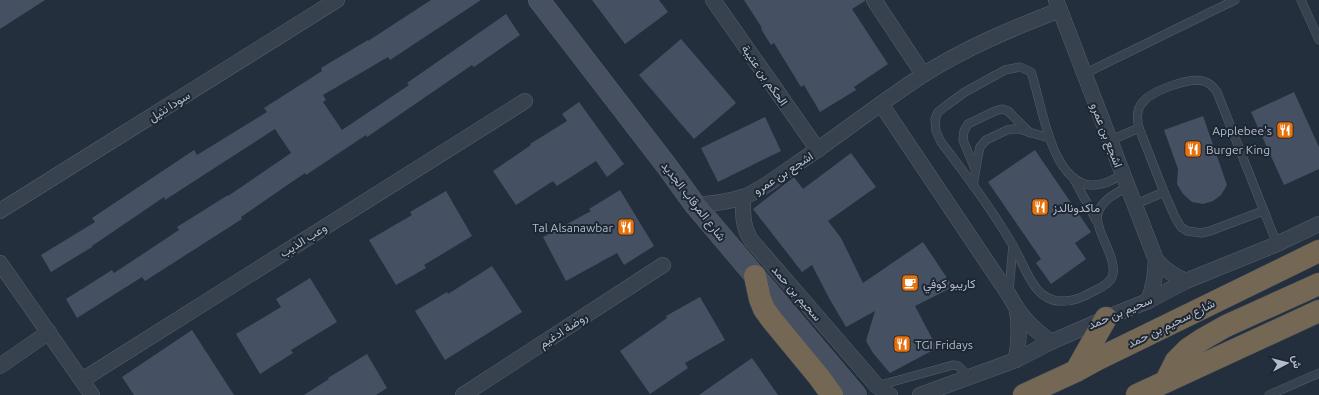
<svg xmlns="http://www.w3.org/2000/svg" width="1319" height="395" font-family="Ubuntu,Vazirmatn,sans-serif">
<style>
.building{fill:#455162}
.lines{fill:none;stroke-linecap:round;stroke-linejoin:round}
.lane-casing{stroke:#565f6c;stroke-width:9}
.street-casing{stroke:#565f6c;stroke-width:16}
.secondary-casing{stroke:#565f6c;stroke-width:22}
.highway-casing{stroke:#434c59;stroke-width:23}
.lane{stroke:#38414e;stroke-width:8}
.street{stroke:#38414e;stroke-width:15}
.secondary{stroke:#465061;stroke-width:21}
.highway{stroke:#746855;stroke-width:22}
.labels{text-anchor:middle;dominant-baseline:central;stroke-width:4;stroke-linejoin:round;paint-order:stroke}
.street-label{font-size:12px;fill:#b4bcc9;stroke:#1d2633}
.poi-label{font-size:12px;fill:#b4bcc9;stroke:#1d2633;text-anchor:start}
</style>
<rect width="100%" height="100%" fill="#242f3e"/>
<!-- building -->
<g class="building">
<polygon points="0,0 45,0 0,29"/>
<polygon points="431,0 481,0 390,60 388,57 323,95 326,100 323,102 342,130 409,85 407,83 506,14 520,35 474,67 472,65 367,137 366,135 306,175 305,173 241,217 242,219 145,281 142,277 77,318 66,299 112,270 114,273 179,230 177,227 228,195 228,196 291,153 275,129 165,200 164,197 92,246 92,247 51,272 41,255 95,222 92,218 194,150 197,155 267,112 264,108 322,71 321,68 368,40 368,41"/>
<polygon points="592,0 659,0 668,12 625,44"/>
<polygon points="744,0 865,0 865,1 852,9 888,64 854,87 856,90 820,112 804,85 801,87 774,43 771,45 761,29 762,28"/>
<polygon points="681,39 736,103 694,139 639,75"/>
<polygon points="1294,92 1319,147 1319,169 1284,185 1251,112"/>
<polygon points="579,102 624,164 607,177 596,161 557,186 553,181 516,205 493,171 531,145 530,144 567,121 562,114"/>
<polygon points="1203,116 1227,185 1221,195 1213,201 1203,204 1192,202 1183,194 1177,184 1178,169 1164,130"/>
<polygon points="765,117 781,151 718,182 701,148"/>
<polygon points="1035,150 1091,232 1075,243 1086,259 1051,284 1036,263 1041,259 988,182"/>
<polygon points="851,153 876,187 828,221 841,238 863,283 923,242 953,287 915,306 937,348 890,373 873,353 866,341 875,311 846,327 829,298 812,265 802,272 753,209 794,177 803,189"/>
<polygon points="620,190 654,246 624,265 617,253 566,281 543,237 591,211 589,209"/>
<polygon points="446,191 472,236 424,265 426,268 396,285 369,240 412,215 410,212"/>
<polygon points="492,266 522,312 445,360 415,311 447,292 448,294"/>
<polygon points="310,278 337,322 291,350 293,353 260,374 236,334 281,307 276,299"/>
<polygon points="700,297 725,340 685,363 688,368 650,394 620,351 667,318 666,316"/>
<polygon points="192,330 234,395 134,395 122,377"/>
<polygon points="367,354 387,388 376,395 304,395 329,379 328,378"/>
<polygon points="752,358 778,395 699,395"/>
</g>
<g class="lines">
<defs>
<g id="lane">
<polyline points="1301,0 1319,40"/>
<polyline points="1084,74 1235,0"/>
<polyline points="1109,141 1139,128"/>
<polyline points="975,169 963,140 964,131 968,124 995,111 1002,109 1008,111 1030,133"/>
<path d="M1122 175C1112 180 1102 186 1090 185 1050 180 1042 103 1031 72L1020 67 1005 70 965 92 947 105 938 112 935 119 936 131 941 142C966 175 991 208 1012 244 1021 258 1026 276 1037 289 1042 296 1052 301 1060 301 1073 302 1083 297 1094 291 1100 288 1107 285 1111 279 1119 266 1104 243 1100 230 1098 224 1096 219 1098 213 1102 200 1116 193 1127 187"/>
<polyline points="1074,179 1096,220"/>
<polyline points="973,186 978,156 980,147 986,140 1007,130 1014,129 1019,129 1049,138"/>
<polyline points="1134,205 1164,192"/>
<path d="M1263 211 1210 231 1201 233 1187 231 1181 227 1175 217 1164 192 1139 128C1137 120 1136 109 1143 102 1151 91 1190 77 1203 81 1210 83 1213 87 1217 92L1277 244"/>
<polyline points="1009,291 1013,245"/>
<polyline points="877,386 953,365 958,366 970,377"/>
<polyline points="1269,395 1319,373"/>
</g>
<g id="street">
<polyline points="713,0 818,150"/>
<polyline points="874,0 923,74"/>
<path d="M1056 0 1156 260C1155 275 1154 287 1148 301"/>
<path d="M881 104 1009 295C1020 316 1032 328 1051 342"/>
<path d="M743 197C743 212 742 226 751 240L877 386 890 395"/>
<path d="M695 205C711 204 727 202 743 197 760 191 776 178 792 167 836 138 878 104 923 75 965 48 1013 28 1060 10"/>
<polyline points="0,211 337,0"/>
<path d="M1156 260C1165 270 1174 276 1186 281"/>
<polyline points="0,263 92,395"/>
<path d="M1016 360C1019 342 1020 327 1017 310"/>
<polyline points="0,366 49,332"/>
<polyline points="82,380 525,101"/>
<polyline points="463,395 663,265"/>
<polyline points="920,395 1016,360 1051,342 1106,318 1148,301 1186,281 1277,244 1319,224"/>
</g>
<polyline id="secondary" points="539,0 666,165 695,205 856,395"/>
<g id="highway">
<polyline points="755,276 760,299 764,309 772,320 819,377 832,395"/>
<polyline points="1076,371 1106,318"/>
<polyline points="1166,381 1176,361 1188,349 1203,339 1226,326 1319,284"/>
<polyline points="1024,395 1076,371 1098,359 1319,251"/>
<polyline points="1137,395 1319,311"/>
</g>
</defs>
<!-- lane casing -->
<use href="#lane" class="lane-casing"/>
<!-- street casing -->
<use href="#street" class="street-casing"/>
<!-- secondary casing -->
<use href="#secondary" class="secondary-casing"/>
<!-- highway casing -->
<use href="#highway" class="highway-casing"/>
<!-- lane -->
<use href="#lane" class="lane"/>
<!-- street -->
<use href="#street" class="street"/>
<!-- secondary -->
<use href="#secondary" class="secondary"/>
<!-- highway -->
<use href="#highway" class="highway"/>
</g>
<!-- icons -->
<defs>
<symbol id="restaurant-square" viewBox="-11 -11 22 22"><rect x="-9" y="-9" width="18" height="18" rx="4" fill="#e8710a" stroke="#1d2633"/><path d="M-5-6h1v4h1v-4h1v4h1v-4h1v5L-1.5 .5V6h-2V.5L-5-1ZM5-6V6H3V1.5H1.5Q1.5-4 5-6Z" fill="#fff"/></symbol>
<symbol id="cafe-square" viewBox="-11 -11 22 22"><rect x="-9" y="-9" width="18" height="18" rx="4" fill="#e8710a" stroke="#1d2633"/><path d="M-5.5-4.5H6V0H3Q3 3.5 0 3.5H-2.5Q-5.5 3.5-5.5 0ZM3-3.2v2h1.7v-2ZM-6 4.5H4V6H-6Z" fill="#fff"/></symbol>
</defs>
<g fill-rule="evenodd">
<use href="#restaurant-square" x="1275" y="120" width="20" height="20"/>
<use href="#restaurant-square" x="1183" y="139" width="20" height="20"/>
<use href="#restaurant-square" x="1030" y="197" width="20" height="20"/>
<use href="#restaurant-square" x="616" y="217" width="20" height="20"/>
<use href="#cafe-square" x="900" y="273" width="20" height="20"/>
<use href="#restaurant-square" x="892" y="334" width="20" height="20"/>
</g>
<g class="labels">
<!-- street labels -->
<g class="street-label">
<text transform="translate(765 75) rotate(55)">الحكم بن عتيبة</text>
<text transform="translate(169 106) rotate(-32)">سودا نثيل</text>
<text transform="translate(1107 135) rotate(69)">اشجع بن عمرو</text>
<text transform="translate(783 173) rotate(-33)">اشجع بن عمرو</text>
<text transform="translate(694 201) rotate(52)">شارع المرقاب الجديد</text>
<text transform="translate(303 240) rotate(-32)">وعب الذيب</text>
<text transform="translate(797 293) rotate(49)">سحيم بن حمد</text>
<text transform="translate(1120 312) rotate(-23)">سحيم بن حمد</text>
<text transform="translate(1171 323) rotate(-26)">شارع سحيم بن حمد</text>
<text transform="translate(563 330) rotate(-33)">روضة ادغيم</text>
</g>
<!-- poi labels -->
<g class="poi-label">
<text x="1272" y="130" text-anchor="end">Applebee's</text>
<text x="1206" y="149">Burger King</text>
<text x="1053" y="207">ماكدونالدز</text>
<text x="613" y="227" text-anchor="end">Tal Alsanawbar</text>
<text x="923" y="283">كاريبو كوفي</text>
<text x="915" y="344">TGI Fridays</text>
</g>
</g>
<!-- north arrow -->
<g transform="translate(1287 363) rotate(83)" stroke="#1d2633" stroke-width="3" paint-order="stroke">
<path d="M0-3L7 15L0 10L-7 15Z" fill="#b4bcc9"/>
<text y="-6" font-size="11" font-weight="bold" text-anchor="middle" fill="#b4bcc9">ش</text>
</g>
</svg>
